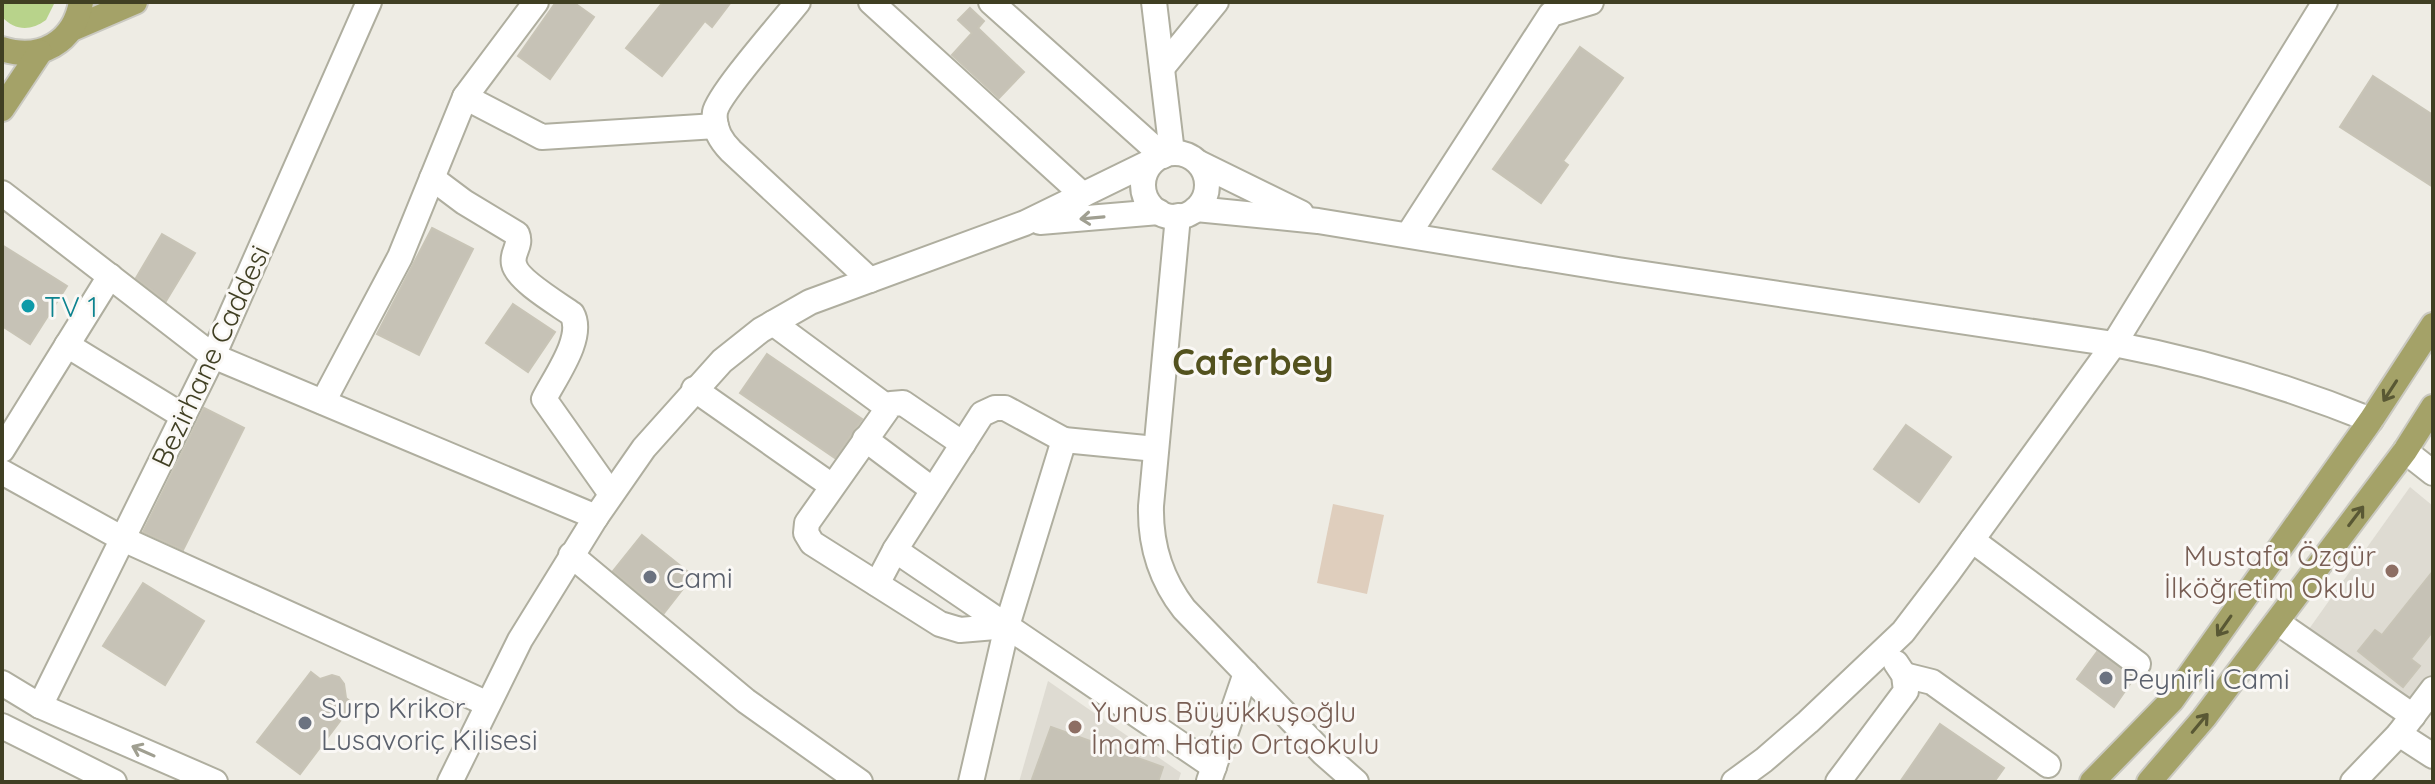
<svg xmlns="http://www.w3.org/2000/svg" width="2435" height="784" font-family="Quicksand,sans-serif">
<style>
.built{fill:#dedbd2}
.green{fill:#dfcebd}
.water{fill:#b8d38b}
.building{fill:#c6c2b6;stroke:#c8c4b6;stroke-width:2}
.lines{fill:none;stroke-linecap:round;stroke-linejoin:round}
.minor-casing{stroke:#afae9f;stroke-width:28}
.major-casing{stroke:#cac9c1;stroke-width:28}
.minor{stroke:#fff;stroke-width:24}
.major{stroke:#a4a268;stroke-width:24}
.oneway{stroke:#a09f91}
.oneway2{stroke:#595834}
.culture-dot{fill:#0f9aa8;stroke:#faf8f5;stroke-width:3}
.education-dot{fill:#8d6e63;stroke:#faf8f5;stroke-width:3}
.worship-dot{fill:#6b7280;stroke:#faf8f5;stroke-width:3}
.labels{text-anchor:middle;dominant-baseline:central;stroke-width:6;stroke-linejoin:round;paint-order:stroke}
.culture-label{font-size:28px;fill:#0d838f;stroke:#faf8f5;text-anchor:start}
.street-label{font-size:28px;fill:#403f23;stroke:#faf8f5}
.education-label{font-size:28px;fill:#785e54;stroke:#faf8f5;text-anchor:end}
.worship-label{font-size:28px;fill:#5b616d;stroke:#faf8f5;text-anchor:start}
.district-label{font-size:36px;font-weight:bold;fill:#53521e;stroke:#faf8f5}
</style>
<rect width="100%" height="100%" fill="#eeece4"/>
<!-- built -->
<g class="built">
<polygon points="2410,487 2433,506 2433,679 2416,703 2304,636"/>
<polygon points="1048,681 1181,773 1178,782 1019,782"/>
</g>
<!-- green -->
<polygon class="green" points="1333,504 1384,515 1367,594 1317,583"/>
<!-- water -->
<path class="water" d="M2 2H55L46 20C31 31 15 31 2 17Z"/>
<!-- building -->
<g class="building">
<polygon points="556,2 573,2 594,17 550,79 518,56"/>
<polygon points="663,2 731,2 712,27 705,21 662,76 626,48"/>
<polygon points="970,8 984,21 978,28 1024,72 999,98 952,55 972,33 958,20"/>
<polygon points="1580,47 1623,78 1563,161 1568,165 1541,203 1493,169"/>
<polygon points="2373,76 2433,115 2433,187 2340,127"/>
<polygon points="432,228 473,249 419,355 377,334"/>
<polygon points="162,234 195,253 166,301 136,278"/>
<polygon points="2,245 67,286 30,344 2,326"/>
<polygon points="513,304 555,332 528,372 486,343"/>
<polygon points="767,354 862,419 835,458 740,393"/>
<polygon points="204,408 244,428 183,550 143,532"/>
<polygon points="1906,425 1951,457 1919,502 1874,469"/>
<polygon points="642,535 693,576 664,613 613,571"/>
<polygon points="2433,571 2433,631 2411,659 2420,666 2403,687 2358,651 2375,630 2382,635"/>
<polygon points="143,583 204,621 165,685 103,646"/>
<polygon points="2097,652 2134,678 2114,707 2077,679"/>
<polygon points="311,672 320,679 332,675 339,677 344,684 346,698 353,704 300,774 257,742"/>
<polygon points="1940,724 2004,768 1994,782 1900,782"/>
<polygon points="1051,727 1163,767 1158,782 1031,782"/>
</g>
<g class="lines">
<defs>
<g id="minor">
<path d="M798 2C783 21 718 95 715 112 713 127 720 140 731 151L870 280"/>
<polyline points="871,2 1083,195"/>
<polyline points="991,2 1163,156"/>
<polyline points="1154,2 1172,153"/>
<polyline points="1162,68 1216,2"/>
<polyline points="465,97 542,137 716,126"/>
<circle cx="1175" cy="185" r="32"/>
<polyline points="1199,163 1301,213"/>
<path d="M432 178 464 202 517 234C522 246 511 252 514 264 517 280 558 304 572 314 585 337 555 377 544 399L611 494"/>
<polyline points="2,193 213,356 596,517"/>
<path d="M1196 209 1318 221 1618 270 2114 344C2203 361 2287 386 2371 420"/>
<path d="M1178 216 1151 506C1150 545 1160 578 1184 609L1323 753 1356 782"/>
<polyline points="1040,222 1159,212"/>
<polyline points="1408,235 1551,14 1591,2"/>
<polyline points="773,323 887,407"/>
<polyline points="67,345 183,416"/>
<polyline points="694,389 832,486"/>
<polyline points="323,402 400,257 465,97 536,2"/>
<polyline points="865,439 933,490"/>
<polyline points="963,444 903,403 891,404 807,523 806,533 812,543 940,624 960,630 1007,626"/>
<polyline points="2,450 110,276"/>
<polyline points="2405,451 2433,473"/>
<polyline points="2,472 123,539 488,704"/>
<polyline points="1972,540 2138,664"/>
<polyline points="895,550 1214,767"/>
<polyline points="571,555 746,701 860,782"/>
<polyline points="877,584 895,550 982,414 995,408 1005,408 1064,440"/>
<polyline points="2277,622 2413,716"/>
<polyline points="1904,675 1932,682 2048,765"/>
<polyline points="2,683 40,706 215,782"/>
<polyline points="2433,689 2399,734 2433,756"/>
<polyline points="40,706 213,356 369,2"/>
<polyline points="2,726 114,782"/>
<polyline points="1209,781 1246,673"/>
<polyline points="450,782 520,640 596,517 644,448 722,361 761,330 810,302 1025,223 1154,160"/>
<polyline points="971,782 1007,626 1064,440 1156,449"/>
<polyline points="1734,782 1764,760 1808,722 1903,632 1948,573 2114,344 2325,2"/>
<polyline points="1838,782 1906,691 1904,675 1896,663"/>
<polyline points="2353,782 2399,734"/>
</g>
<g id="major">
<polyline points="72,29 135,2"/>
<path d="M2 49C40 61 74 43 81 2"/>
<polyline points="2,109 40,52"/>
<polyline points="2092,782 2172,700 2371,420 2433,325"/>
<polyline points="2149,782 2204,718 2405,451 2433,407"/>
</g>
</defs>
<!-- minor casing -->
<use href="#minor" class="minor-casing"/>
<!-- major casing -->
<use href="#major" class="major-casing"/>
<!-- minor -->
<use href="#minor" class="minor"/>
<!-- major -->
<use href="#major" class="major"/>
</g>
<!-- one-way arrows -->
<defs><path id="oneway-shaft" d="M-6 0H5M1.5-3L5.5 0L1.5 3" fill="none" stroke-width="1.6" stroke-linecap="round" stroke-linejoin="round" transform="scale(2)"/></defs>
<g class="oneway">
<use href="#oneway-shaft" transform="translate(1092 218) rotate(175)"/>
<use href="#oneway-shaft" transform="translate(143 751) rotate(-156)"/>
</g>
<g class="oneway2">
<use href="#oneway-shaft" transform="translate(2390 391) rotate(123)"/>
<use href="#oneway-shaft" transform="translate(2356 516) rotate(-53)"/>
<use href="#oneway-shaft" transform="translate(2224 626) rotate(125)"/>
<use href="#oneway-shaft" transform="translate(2200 723) rotate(-50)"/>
</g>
<!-- markers -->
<circle class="culture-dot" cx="28" cy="306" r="8"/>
<g class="education-dot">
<circle cx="2392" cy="571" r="8"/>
<circle cx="1075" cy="727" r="8"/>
</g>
<g class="worship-dot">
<circle cx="650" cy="577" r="8"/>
<circle cx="2106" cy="678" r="8"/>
<circle cx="305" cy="723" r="8"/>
</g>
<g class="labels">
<!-- culture labels -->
<g class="culture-label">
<text x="44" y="306">TV 1</text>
</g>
<!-- street labels -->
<g class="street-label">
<text transform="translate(210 356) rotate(-65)">Bezirhane Caddesi</text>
</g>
<!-- education labels -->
<g class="education-label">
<text x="2376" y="555">Mustafa Özgür<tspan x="2376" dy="32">İlköğretim Okulu</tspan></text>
<text x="1091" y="711" text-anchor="start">Yunus Büyükkuşoğlu<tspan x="1091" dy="32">İmam Hatip Ortaokulu</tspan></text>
</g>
<!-- worship labels -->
<g class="worship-label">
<text x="666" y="577">Cami</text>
<text x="2122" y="678">Peynirli Cami</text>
<text x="321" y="707">Surp Krikor<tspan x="321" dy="32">Lusavoriç Kilisesi</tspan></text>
</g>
<!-- district labels -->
<g class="district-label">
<text x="1253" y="361">Caferbey</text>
</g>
</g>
<!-- border -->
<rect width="2435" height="784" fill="none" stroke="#403f23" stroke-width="8"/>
</svg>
